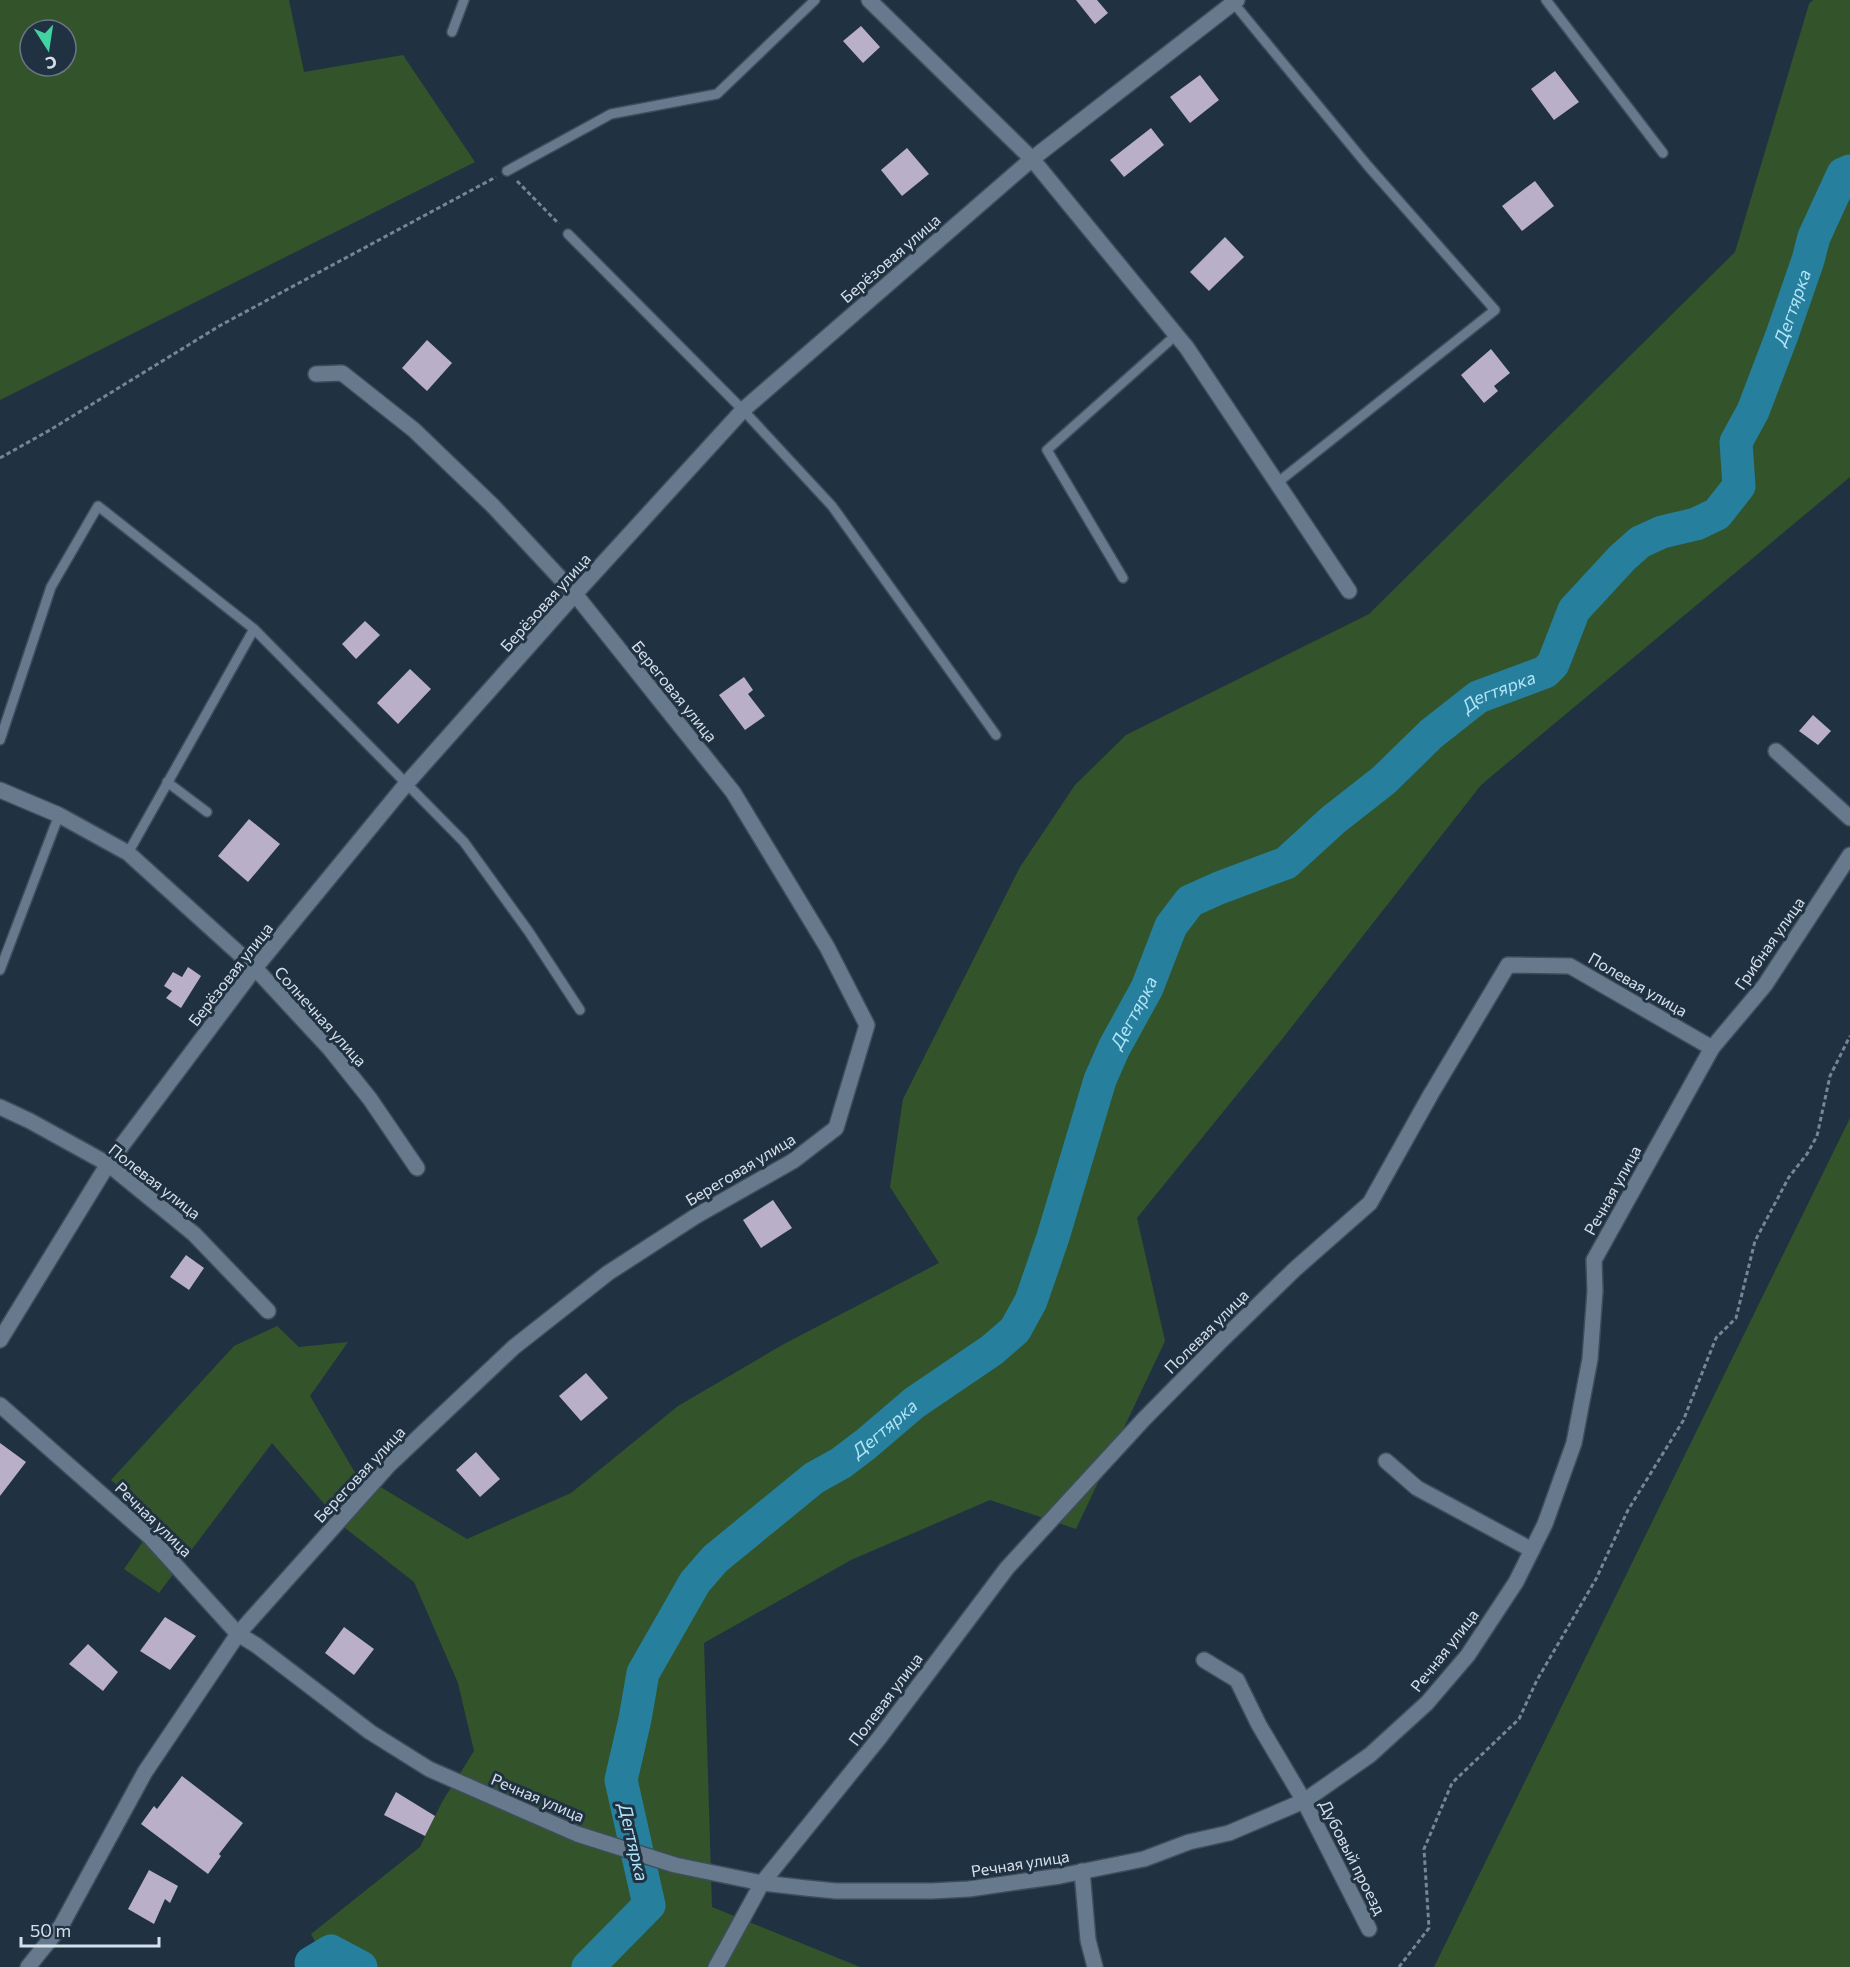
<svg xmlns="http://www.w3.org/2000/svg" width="1850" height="1967" font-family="Commissioner,sans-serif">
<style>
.green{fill:#33542a;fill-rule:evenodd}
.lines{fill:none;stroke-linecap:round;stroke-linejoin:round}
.river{stroke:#257f9d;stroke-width:33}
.building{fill:#baafc8}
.service-casing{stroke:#3e4d5b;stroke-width:12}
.minor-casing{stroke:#3e4d5b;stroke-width:18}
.path{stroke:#788593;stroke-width:3;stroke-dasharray:4.5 3;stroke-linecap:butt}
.service{stroke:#677a8d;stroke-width:9}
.minor{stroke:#677a8d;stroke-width:15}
.labels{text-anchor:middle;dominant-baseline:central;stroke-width:6;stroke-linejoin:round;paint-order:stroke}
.street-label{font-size:16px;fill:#d6e0eb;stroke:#203142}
.water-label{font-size:18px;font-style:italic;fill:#b2e4f9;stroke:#203142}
</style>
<rect width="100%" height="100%" fill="#203142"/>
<!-- green -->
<g class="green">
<path d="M0 0H289L304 72 403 55 475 162 0 400ZM30 30H66V66H30Z"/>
<polygon points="1813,0 1850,0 1850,477 1481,785 1283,1038 1137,1218 1165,1341 1076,1529 990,1500 851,1560 704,1643 712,1907 860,1967 329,1967 311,1934 420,1847 442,1802 474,1751 458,1683 414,1582 345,1528 272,1443 159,1593 124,1569 157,1521 111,1480 234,1346 277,1326 299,1347 348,1342 310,1396 354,1471 467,1539 571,1493 678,1406 784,1344 939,1263 890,1187 903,1099 1020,867 1075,785 1126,735 1369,614 1735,252 1809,4"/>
<polygon points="1850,1118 1850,1967 1434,1967"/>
</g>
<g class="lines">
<!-- river -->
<g class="river">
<polyline points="313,1967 311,1963 331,1951 361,1967"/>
<path id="s1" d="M588 1967 649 1905 621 1780 635 1719 643 1673 695 1582 715 1559 814 1478 841 1463 866 1444 914 1403 992 1350 1015 1330 1031 1301 1053 1237 1100 1080 1114 1048 1147 988 1171 926 1190 901 1219 888 1286 863 1333 820 1384 780 1431 734 1478 697 1545 672 1553 664 1574 610 1622 558 1640 542 1662 532 1696 524 1717 514 1739 486 1736 442 1753 411 1782 335 1808 260 1814 237 1843 174 1850 171"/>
</g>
</g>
<!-- building -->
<g class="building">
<polygon points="1076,0 1097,0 1108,13 1095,24"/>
<polygon points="861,26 880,47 863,63 843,41"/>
<polygon points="1555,71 1579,102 1554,120 1531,89"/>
<polygon points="1200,75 1219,100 1190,123 1170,97"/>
<polygon points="1151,128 1164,145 1124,177 1110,160"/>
<polygon points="907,148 929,174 902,196 881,170"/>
<polygon points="1535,181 1554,206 1522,231 1502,206"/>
<polygon points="1225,237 1244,257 1209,291 1190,272"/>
<polygon points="427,340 452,363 427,391 402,368"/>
<polygon points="1491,349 1510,373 1494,386 1498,391 1484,403 1461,375"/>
<polygon points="365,621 380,635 356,659 342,644"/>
<polygon points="410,669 431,689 398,724 377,703"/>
<polygon points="744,677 753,690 748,694 765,716 745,730 719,695"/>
<polygon points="1813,715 1831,731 1818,745 1799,731"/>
<polygon points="249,819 280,844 248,882 218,856"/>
<polygon points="188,967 201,976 181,1008 166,998 172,991 164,986 173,972 182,977"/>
<polygon points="773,1200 792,1228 761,1248 743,1220"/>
<polygon points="186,1255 204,1268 189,1290 170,1277"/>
<polygon points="586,1373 608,1398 581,1421 559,1396"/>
<polygon points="0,1443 26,1462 0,1496"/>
<polygon points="476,1452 500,1479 480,1497 456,1470"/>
<polygon points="165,1617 196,1636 170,1670 140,1651"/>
<polygon points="344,1627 374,1649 354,1675 325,1653"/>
<polygon points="88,1644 118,1672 103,1691 69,1664"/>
<polygon points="182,1776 243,1823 219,1854 221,1856 208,1874 141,1824 154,1806 157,1809"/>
<polygon points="396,1792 435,1816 425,1836 384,1815"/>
<polygon points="149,1870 178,1886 170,1903 165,1899 154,1924 128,1909"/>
</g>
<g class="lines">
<defs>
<g id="service">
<polyline points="1231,0 1368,166 1495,310 1277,483"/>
<polyline points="1546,0 1663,153"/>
<polyline points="452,32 464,0"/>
<polyline points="507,171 611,114 717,94 815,0"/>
<polyline points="568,234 743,410 832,506 996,735"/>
<polyline points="1123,578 1047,450 1176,335"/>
<polyline points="0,740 51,587 98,506 254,629 464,842 529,932 580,1010"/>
<polyline points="167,782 207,812"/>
<polyline points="128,853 254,629"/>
<polyline points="0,970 59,815"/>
</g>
<g id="minor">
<polyline points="869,0 1032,159 1187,348 1349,591"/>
<polyline points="1776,751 1850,818"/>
<polyline points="0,790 59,815 128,853 255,968 330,1049 370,1099 417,1168"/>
<polyline points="0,1107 30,1121 108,1164 194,1234 268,1311"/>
<polyline points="0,1340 108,1164 255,968 407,783 575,594 743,410 1032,159 1237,0"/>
<polyline points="0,1405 149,1536 238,1634 256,1645 370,1732 429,1769 577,1834 675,1865 762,1883 806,1888 836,1891 932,1891 969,1889 1060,1876 1144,1859 1189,1842 1229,1833 1304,1801 1370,1755 1427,1703 1468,1655 1516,1582 1545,1524 1574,1443 1590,1359 1595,1291 1594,1260 1712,1048 1765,985 1850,855"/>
<polyline points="1386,1461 1417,1488 1532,1550"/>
<polyline points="1204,1660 1237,1680 1259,1725 1304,1801 1369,1929"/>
<polyline points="1082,1871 1088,1940 1095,1967"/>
<polyline points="28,1967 61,1926 145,1772 238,1634 389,1465 514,1347 608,1273 696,1216 793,1161 836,1128 867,1025 827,947 733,792 575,594 493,506 414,430 342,373 316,374"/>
<polyline points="716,1967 762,1883 880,1737 1007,1568 1144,1419 1222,1340 1294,1270 1370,1203 1431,1094 1508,965 1570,966 1712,1048"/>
</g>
</defs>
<!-- service casing -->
<use href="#service" class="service-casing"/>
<!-- minor casing -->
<use href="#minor" class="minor-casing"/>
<!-- path -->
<g class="path">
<polyline points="517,181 559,224"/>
<polyline points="0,458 50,430 221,325 496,177"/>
<polyline points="1399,1967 1429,1928 1424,1849 1452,1783 1519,1719 1537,1680 1596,1579 1628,1510 1683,1421 1716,1338 1736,1318 1755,1241 1789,1177 1807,1154 1817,1136 1830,1076 1850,1036"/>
</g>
<!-- service -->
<use href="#service" class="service"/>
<!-- minor -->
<use href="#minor" class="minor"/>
</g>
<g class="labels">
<!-- street labels -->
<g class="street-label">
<text transform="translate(890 258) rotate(-41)">Берёзовая улица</text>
<text transform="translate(545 602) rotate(-48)">Берёзовая улица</text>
<text transform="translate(675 691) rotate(51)">Береговая улица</text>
<text transform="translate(1769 943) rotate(-55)">Грибная улица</text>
<text transform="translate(230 974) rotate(-52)">Берёзовая улица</text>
<text transform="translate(1638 984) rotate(30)">Полевая улица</text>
<text transform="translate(321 1016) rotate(48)">Солнечная улица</text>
<text transform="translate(740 1169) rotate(-31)">Береговая улица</text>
<text transform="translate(155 1181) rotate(38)">Полевая улица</text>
<text transform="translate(1612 1190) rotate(-61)">Речная улица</text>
<text transform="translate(1206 1331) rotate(-45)">Полевая улица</text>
<text transform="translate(359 1474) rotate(-47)">Береговая улица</text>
<text transform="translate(154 1519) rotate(44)">Речная улица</text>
<text transform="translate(1444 1650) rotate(-52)">Речная улица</text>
<text transform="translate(885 1699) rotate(-53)">Полевая улица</text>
<text transform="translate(538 1797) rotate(23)">Речная улица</text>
<text transform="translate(1353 1857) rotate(63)">Дубовый проезд</text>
<text transform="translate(1020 1863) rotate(-9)">Речная улица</text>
</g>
<!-- water labels -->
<g class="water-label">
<text stroke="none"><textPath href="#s1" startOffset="2205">Дегтярка</textPath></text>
<text stroke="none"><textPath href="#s1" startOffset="1682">Дегтярка</textPath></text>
<text stroke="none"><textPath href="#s1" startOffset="1178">Дегтярка</textPath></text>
<text stroke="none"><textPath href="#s1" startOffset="674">Дегтярка</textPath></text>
<text transform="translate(634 1842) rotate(77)">Дегтярка</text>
</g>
</g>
<!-- north arrow -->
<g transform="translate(48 48) rotate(168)"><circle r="28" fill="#203142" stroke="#697786" stroke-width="1.5"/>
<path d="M0-4.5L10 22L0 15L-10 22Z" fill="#42d4a0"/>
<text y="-9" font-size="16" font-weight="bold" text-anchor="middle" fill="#d6e0eb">С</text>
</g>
<!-- scale -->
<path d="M21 1937v9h138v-9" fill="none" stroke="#d6e0eb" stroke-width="3"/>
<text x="30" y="1937" font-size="18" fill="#d6e0eb" stroke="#203142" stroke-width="4.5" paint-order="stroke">50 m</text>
</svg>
